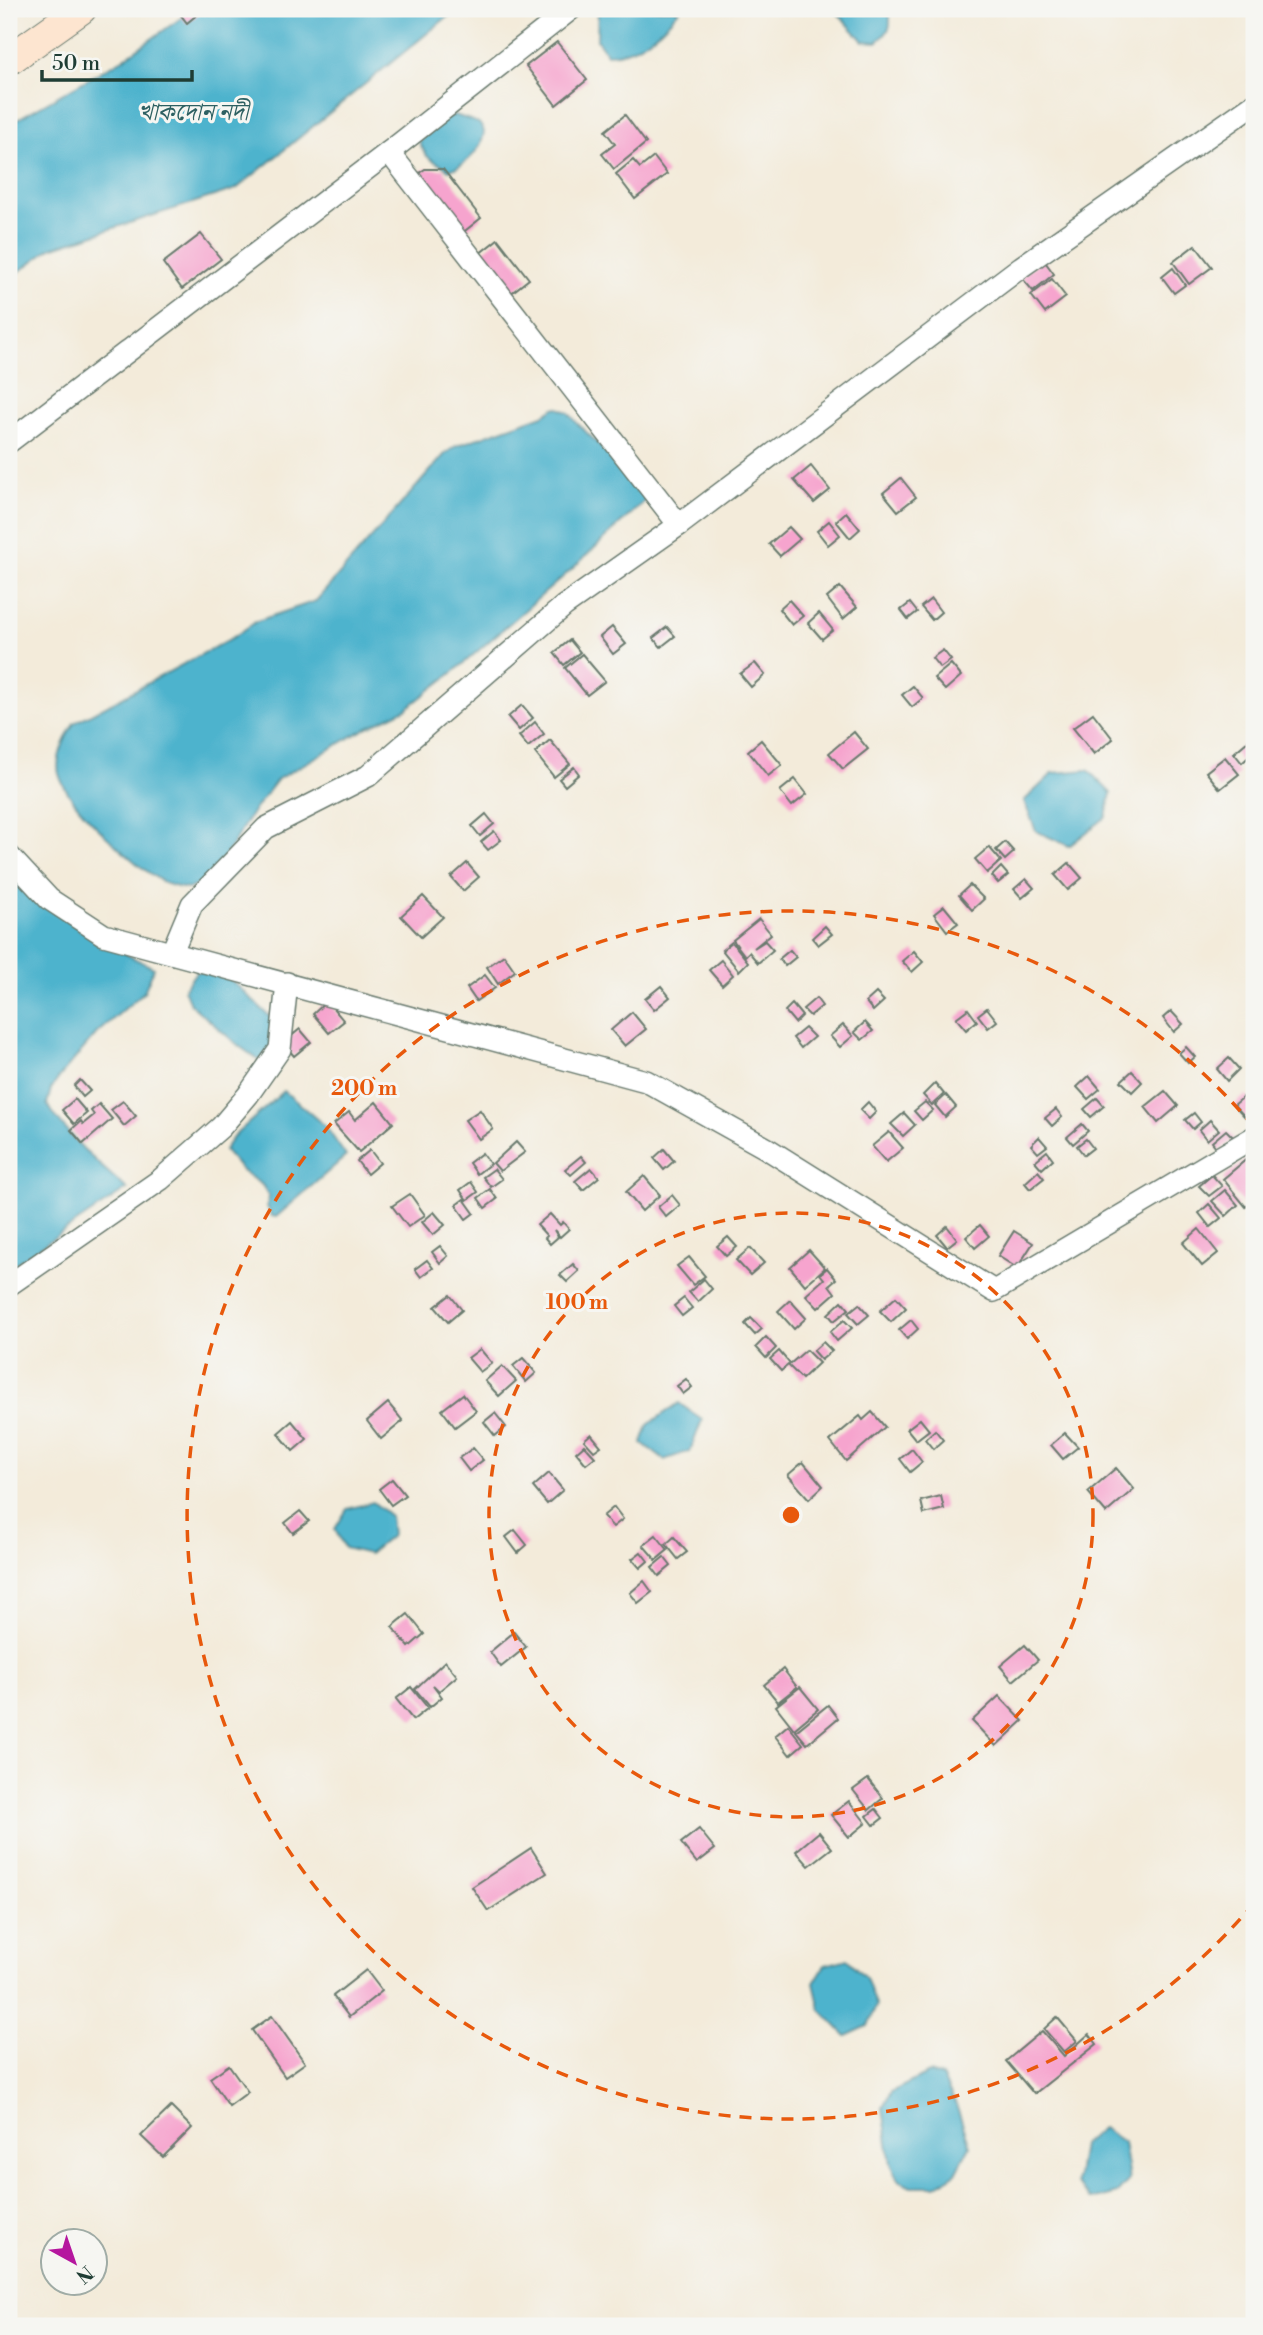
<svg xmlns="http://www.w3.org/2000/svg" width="1263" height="2335" font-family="'Libre Bodoni','Noto Serif Bengali',serif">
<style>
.water{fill:#4eb3cd;stroke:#367880;stroke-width:2}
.building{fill:#f6a4ce}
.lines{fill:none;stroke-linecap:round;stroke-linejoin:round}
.street-casing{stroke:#697a6e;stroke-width:24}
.secondary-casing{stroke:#697a6e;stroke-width:32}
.street{stroke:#fff;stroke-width:21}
.secondary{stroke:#fde5d0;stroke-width:30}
.ring{fill:none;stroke:#e8590c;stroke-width:3.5;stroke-dasharray:12 9}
.labels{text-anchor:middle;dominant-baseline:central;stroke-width:6;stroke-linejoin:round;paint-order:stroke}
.water-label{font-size:24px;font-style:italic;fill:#2d6062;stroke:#f6f6f2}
.centre{fill:#e8590c;stroke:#f6f6f2;stroke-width:3.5}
.ring-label{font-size:21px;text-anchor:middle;font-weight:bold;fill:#e8590c;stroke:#f6f6f2;stroke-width:6;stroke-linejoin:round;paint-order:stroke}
</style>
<rect width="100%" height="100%" fill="#f6f6f2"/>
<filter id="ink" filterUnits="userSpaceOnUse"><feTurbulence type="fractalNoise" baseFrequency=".0143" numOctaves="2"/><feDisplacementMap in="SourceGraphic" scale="14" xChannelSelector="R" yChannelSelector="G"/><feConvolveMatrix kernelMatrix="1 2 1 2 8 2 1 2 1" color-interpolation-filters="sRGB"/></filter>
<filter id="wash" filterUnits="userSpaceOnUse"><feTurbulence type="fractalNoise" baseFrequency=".00686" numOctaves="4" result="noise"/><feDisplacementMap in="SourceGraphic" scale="28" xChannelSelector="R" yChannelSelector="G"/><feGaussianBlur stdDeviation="1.57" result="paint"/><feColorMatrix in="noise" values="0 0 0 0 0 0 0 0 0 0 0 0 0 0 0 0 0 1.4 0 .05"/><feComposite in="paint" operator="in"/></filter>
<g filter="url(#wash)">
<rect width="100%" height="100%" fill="#f3ebda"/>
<!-- water -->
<g class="water">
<polygon points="194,9 457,9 236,189 51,248 9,279 9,124 123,59"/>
<path d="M598 9H680C662 31 637 54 607 54L597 40Z"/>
<path d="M834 9H889C891 26 892 29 877 42L863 41Z"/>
<path d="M455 115 479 123 484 131C483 148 466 166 449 170 432 157 429 165 419 141L443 119Z"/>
<path d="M556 407 568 412 577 423 628 473 642 489 646 500 572 569 456 670 406 709 370 726 278 779 251 814 211 879 188 889C181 888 173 886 167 884 138 870 67 805 59 774 55 757 66 737 74 723L232 638 257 621 316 601 445 454 456 446 543 415Z"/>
<polygon points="1088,770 1111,793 1106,817 1069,846 1036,831 1024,801 1053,773"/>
<path d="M9 870 95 939 154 968 144 992 97 1033 61 1075 51 1089 47 1104C69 1138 97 1163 127 1189L9 1268Z"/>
<polygon points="212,971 229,978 277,1023 280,1040 260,1061 239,1046 190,1004 184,989 196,972"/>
<polygon points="284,1091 326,1127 346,1156 276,1217 271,1216 267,1206 269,1196 262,1185 242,1171 224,1150 234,1136"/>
<polygon points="679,1403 702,1420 690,1451 664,1460 642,1443 648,1425"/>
<polygon points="373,1502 390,1516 392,1535 369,1554 344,1548 335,1529 347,1509"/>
<polygon points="847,1959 866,1978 876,2005 868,2026 846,2036 820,2009 814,1983 825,1965"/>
<polygon points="929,2073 942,2077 956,2105 970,2146 956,2173 935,2186 911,2186 899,2180 891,2164 883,2108 891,2092"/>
<polygon points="1102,2128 1123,2142 1129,2180 1117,2193 1091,2200 1076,2183 1082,2144"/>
</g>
<g id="blocks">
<!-- building -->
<g class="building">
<polygon points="179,9 204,9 187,23 177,10"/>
<polygon points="557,42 587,80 556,105 526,66"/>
<polygon points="625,115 646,143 614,169 602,154 615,144 605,131"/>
<polygon points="654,157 667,174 635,199 616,174 633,160 640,168"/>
<polygon points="425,169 443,169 481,218 461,234 415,176"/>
<polygon points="201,234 221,259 182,289 163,263"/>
<polygon points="498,239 529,279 510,294 479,254"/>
<polygon points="1195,245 1212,267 1189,284 1173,262"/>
<polygon points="1043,259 1054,274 1033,291 1021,277"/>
<polygon points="1173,268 1185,285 1174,293 1162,277"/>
<polygon points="1052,279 1066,297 1045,313 1031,295"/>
<polygon points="811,466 830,490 814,503 794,480"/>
<polygon points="901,478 916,497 898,511 883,493"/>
<polygon points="846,512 860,529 850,538 836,521"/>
<polygon points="829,521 840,535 828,545 817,531"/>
<polygon points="789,527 800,539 780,556 769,544"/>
<polygon points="840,587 857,607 843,619 827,598"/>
<polygon points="931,599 941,612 932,620 921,607"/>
<polygon points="789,600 803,616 792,625 779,609"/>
<polygon points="910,603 917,612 908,619 901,610"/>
<polygon points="819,613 833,630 822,639 808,623"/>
<polygon points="612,627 626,644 613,654 600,637"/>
<polygon points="667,627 675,636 661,647 653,638"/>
<polygon points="570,640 580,652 564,665 554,653"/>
<polygon points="943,650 951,660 940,668 932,658"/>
<polygon points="582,654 605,681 587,695 565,668"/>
<polygon points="755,663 765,675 751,687 740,674"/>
<polygon points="951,664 961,676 945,690 934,678"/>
<polygon points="913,686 923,698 912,707 902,695"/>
<polygon points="522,705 533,718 519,730 508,717"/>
<polygon points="1093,713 1113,739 1094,754 1073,728"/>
<polygon points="535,722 544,734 528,747 519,736"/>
<polygon points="854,732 868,749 843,769 829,753"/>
<polygon points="550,740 570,764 554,777 535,753"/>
<polygon points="761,740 782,765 768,776 748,751"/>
<polygon points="1248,741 1254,749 1254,752 1242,763 1234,753"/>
<polygon points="1225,757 1239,774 1220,789 1206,772"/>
<polygon points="574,767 579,774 565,786 559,779"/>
<polygon points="795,779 807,794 792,806 780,791"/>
<polygon points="486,814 494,824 480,836 472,826"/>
<polygon points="494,831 501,840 488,850 481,842"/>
<polygon points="1005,842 1014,852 1005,860 996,850"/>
<polygon points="989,847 1001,861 987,873 975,859"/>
<polygon points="467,863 479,877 463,891 451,877"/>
<polygon points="1069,863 1082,878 1068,890 1055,875"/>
<polygon points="1001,867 1008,875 998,883 992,876"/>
<polygon points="1026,879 1034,888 1022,898 1014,889"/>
<polygon points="970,885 984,899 972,910 959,895"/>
<polygon points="423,896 443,917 421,937 401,916"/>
<polygon points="944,906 958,923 947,931 934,914"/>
<polygon points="759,919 771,934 754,948 765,941 773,950 758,963 749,952 745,956 733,940"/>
<polygon points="825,926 832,934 818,945 812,938"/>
<polygon points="732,942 748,962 739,971 722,950"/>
<polygon points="790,950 796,957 785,966 779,959"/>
<polygon points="914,951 923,962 912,972 902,961"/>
<polygon points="504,955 515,971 498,984 487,967"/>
<polygon points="721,960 733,975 722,985 709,970"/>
<polygon points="485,975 495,988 476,1001 467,988"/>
<polygon points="661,986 670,997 654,1010 645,999"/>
<polygon points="876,993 884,1001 873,1011 866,1002"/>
<polygon points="816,998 822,1006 810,1016 803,1009"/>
<polygon points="327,1001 344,1021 329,1033 313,1014"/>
<polygon points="792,1004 802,1016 795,1023 785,1011"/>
<polygon points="987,1008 997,1021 988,1028 978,1015"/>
<polygon points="968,1009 977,1021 966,1030 956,1018"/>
<polygon points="1171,1011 1183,1024 1174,1032 1163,1018"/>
<polygon points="632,1012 646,1029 625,1046 611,1030"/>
<polygon points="865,1022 873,1031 862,1040 854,1032"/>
<polygon points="843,1025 853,1036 840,1047 830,1036"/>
<polygon points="805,1028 814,1037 801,1048 793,1038"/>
<polygon points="300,1029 311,1042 294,1056 283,1043"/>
<polygon points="1186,1047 1195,1057 1188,1063 1179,1053"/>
<polygon points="1229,1058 1239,1069 1227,1081 1217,1069"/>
<polygon points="1132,1071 1142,1082 1132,1092 1121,1081"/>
<polygon points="1089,1076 1100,1089 1088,1099 1077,1087"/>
<polygon points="80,1080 90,1091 83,1097 74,1086"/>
<polygon points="935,1083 944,1094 932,1105 923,1095"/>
<polygon points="1165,1091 1178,1106 1158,1123 1145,1107"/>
<polygon points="946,1095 956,1107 945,1117 935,1105"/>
<polygon points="1246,1095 1254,1104 1254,1114 1248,1120 1234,1105"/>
<polygon points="1097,1098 1104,1106 1091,1117 1084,1109"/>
<polygon points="75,1099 87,1113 74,1124 62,1110"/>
<polygon points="123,1101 136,1116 124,1126 111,1110"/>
<polygon points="376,1102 393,1123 359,1152 334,1124 349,1112 355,1120"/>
<polygon points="868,1102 876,1112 869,1119 860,1110"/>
<polygon points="925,1102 933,1110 922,1120 914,1111"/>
<polygon points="99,1104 112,1119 83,1144 71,1130 81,1121 83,1124 94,1115 91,1111"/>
<polygon points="1056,1109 1062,1117 1052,1126 1045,1118"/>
<polygon points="480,1110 493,1129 479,1139 465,1120"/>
<polygon points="904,1113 915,1125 903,1136 891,1124"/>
<polygon points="1194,1113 1201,1122 1193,1129 1185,1120"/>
<polygon points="1210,1120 1219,1130 1207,1140 1199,1130"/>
<polygon points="1082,1124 1088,1131 1073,1144 1067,1137"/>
<polygon points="1226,1130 1234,1138 1219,1151 1212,1142"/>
<polygon points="889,1132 903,1148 886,1162 872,1146"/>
<polygon points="1039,1137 1047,1146 1038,1153 1031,1145"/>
<polygon points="1086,1139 1093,1148 1084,1155 1077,1146"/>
<polygon points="516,1142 525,1152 500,1171 493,1163"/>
<polygon points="664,1149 674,1161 664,1170 654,1158"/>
<polygon points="370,1150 380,1163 367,1174 357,1161"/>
<polygon points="1047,1151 1053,1159 1042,1169 1035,1161"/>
<polygon points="482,1153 490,1164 477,1174 469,1163"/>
<polygon points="1254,1153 1254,1199 1246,1207 1223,1179"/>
<polygon points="581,1156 586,1162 571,1175 565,1169"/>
<polygon points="591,1168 599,1177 583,1190 575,1181"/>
<polygon points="494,1169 502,1179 491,1187 483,1177"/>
<polygon points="1038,1171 1044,1178 1030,1189 1025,1183"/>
<polygon points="1212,1175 1222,1186 1209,1196 1199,1186"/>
<polygon points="644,1176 660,1195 642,1211 626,1192"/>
<polygon points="471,1182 478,1192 467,1200 460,1190"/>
<polygon points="490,1189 497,1199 485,1208 478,1198"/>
<polygon points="1225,1190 1238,1205 1226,1216 1212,1201"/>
<polygon points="410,1194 425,1215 408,1227 392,1206"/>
<polygon points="672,1195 680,1205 666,1217 658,1207"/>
<polygon points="464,1199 474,1213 466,1219 456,1205"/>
<polygon points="1209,1204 1221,1218 1210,1227 1199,1213"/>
<polygon points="434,1212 445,1225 433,1235 422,1222"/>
<polygon points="550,1214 560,1225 563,1222 569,1229 560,1237 554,1230 558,1237 550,1244 545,1238 547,1236 537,1225"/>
<polygon points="980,1225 989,1236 975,1248 966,1237"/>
<polygon points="947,1226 957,1239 947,1247 937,1235"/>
<polygon points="1199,1229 1218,1253 1202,1266 1183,1243"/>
<polygon points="1014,1231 1033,1243 1017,1268 998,1256"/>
<polygon points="728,1237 737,1247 726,1256 717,1246"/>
<polygon points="440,1246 448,1256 440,1263 432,1252"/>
<polygon points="750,1248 764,1263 750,1275 736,1260"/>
<polygon points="809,1250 825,1268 805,1285 790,1267"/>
<polygon points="689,1257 705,1276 693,1285 677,1266"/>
<polygon points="427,1260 433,1268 421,1277 415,1269"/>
<polygon points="573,1264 579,1271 567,1282 560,1275"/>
<polygon points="827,1268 836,1279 829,1285 835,1293 818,1308 806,1295 824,1279 820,1274"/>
<polygon points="704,1279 712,1289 698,1302 689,1292"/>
<polygon points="450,1295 462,1310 448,1322 435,1307"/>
<polygon points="896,1297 906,1308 891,1322 880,1311"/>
<polygon points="684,1298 692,1308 682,1316 674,1306"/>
<polygon points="790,1300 806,1318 794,1329 778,1311"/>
<polygon points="842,1301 849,1309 834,1321 828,1314"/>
<polygon points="859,1304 869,1315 858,1324 848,1313"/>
<polygon points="751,1318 762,1329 755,1335 745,1324"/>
<polygon points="844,1320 852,1328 837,1341 830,1332"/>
<polygon points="911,1320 918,1329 907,1339 899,1330"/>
<polygon points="766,1337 776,1348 766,1358 756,1347"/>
<polygon points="823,1342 832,1351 821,1360 813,1351"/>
<polygon points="480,1349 492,1363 480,1372 468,1358"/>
<polygon points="806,1350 819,1363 802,1379 788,1365 781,1371 770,1359 779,1351 790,1364"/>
<polygon points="523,1358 536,1373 526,1382 513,1366"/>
<polygon points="502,1366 516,1381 499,1396 485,1381"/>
<polygon points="686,1379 692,1387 683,1394 677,1386"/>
<polygon points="463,1394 476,1411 455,1427 442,1410"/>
<polygon points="388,1403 403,1421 381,1439 367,1421"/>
<polygon points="872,1412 885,1427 846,1461 830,1441 860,1416 863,1420"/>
<polygon points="495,1413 506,1427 495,1436 484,1422"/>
<polygon points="920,1419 929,1430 916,1440 907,1429"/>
<polygon points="292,1421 307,1439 293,1451 278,1433"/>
<polygon points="935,1430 943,1440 933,1449 925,1439"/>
<polygon points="1065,1433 1078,1447 1063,1459 1051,1445"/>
<polygon points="591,1434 601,1446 594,1451 584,1440"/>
<polygon points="584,1445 595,1457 586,1464 576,1452"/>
<polygon points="473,1448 483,1460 469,1471 459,1458"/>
<polygon points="912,1449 922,1462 910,1472 900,1459"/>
<polygon points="803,1462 823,1486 809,1499 788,1475"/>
<polygon points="1116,1468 1134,1489 1106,1513 1088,1492"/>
<polygon points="549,1473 563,1490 547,1504 533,1487"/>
<polygon points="392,1479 405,1495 391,1505 379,1489"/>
<polygon points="941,1496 944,1509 924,1514 921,1501"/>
<polygon points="614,1507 623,1519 613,1527 603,1516"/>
<polygon points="300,1511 309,1521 293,1533 285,1523"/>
<polygon points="515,1530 527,1545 518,1553 506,1537"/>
<polygon points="656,1535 668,1550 656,1560 643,1545"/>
<polygon points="674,1537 687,1552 678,1559 666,1544"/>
<polygon points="641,1552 648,1561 640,1568 632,1559"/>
<polygon points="664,1557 671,1566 659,1576 652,1567"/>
<polygon points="644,1581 652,1592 638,1603 630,1593"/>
<polygon points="408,1614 424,1634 409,1647 392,1627"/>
<polygon points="514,1632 526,1647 501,1667 490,1652"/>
<polygon points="1025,1645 1038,1660 1013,1681 1000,1666"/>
<polygon points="445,1661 457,1676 439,1691 433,1685 442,1697 430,1707 415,1689"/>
<polygon points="783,1669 797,1687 778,1702 764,1685"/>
<polygon points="411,1687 428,1708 413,1720 396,1699"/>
<polygon points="800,1687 818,1709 794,1729 776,1706"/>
<polygon points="999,1696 1023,1721 996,1746 972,1721"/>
<polygon points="828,1705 838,1718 807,1744 796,1731"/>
<polygon points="788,1725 803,1744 790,1755 775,1736"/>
<polygon points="868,1779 883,1798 869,1810 853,1790"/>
<polygon points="849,1801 866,1823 849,1837 831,1815"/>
<polygon points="876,1809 883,1818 874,1825 867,1816"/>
<polygon points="699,1829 715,1849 697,1863 681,1843"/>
<polygon points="819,1832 832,1848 809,1866 796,1851"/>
<polygon points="531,1848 547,1873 488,1911 472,1887"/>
<polygon points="366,1970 382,1991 349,2017 333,1996"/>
<polygon points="272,2016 305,2063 285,2077 252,2030"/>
<polygon points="1057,2017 1077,2041 1064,2052 1044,2029"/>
<polygon points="1042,2031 1064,2056 1089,2034 1097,2044 1034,2094 1006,2061"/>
<polygon points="229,2065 248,2092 229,2106 210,2078"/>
<polygon points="171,2107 192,2128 163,2157 141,2136"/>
</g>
</g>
</g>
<g filter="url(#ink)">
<use href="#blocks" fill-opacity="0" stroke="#697a6e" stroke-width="2"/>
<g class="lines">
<defs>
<g id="street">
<polyline points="389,152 679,525"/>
<polyline points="9,442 389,152 571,9"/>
<polyline points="9,856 49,899 104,935 646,1081 766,1148 994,1291 1254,1137"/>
<polyline points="172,952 192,904 266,828 368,776 564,606 679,525 1021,267 1254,104"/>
<polyline points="9,1285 160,1180 221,1127 248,1095 280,1049 287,983"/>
</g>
<polyline id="secondary" points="9,60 81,9"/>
</defs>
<!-- street casing -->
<use href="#street" class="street-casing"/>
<!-- secondary casing -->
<use href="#secondary" class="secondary-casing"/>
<!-- street -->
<use href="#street" class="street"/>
<!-- secondary -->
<use href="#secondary" class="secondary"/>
</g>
</g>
<!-- distance rings -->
<g class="ring">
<circle cx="791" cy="1515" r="302"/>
<path d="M1254 1903A604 604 0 1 1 1254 1127"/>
</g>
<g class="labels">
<!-- water labels -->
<g class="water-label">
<text x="193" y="113">খাকদোন নদী</text>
</g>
</g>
<circle cx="791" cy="1515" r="10" class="centre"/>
<g class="ring-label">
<text x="364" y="1095">200 m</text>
<text x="577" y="1309">100 m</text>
</g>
<!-- margin -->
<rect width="1263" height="2335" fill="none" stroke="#f6f6f2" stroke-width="35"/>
<!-- north arrow -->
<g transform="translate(74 2262) rotate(140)"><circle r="33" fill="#f6f6f2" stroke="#a0aca6" stroke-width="2"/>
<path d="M0-5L12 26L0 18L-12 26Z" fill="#b5179e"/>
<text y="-10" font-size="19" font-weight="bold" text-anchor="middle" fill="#1f3d34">N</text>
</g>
<!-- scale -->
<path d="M42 70v10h150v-10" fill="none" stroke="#1f3d34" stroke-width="3.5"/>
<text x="52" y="70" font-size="21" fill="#1f3d34" stroke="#f6f6f2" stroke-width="5" paint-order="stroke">50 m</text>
</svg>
